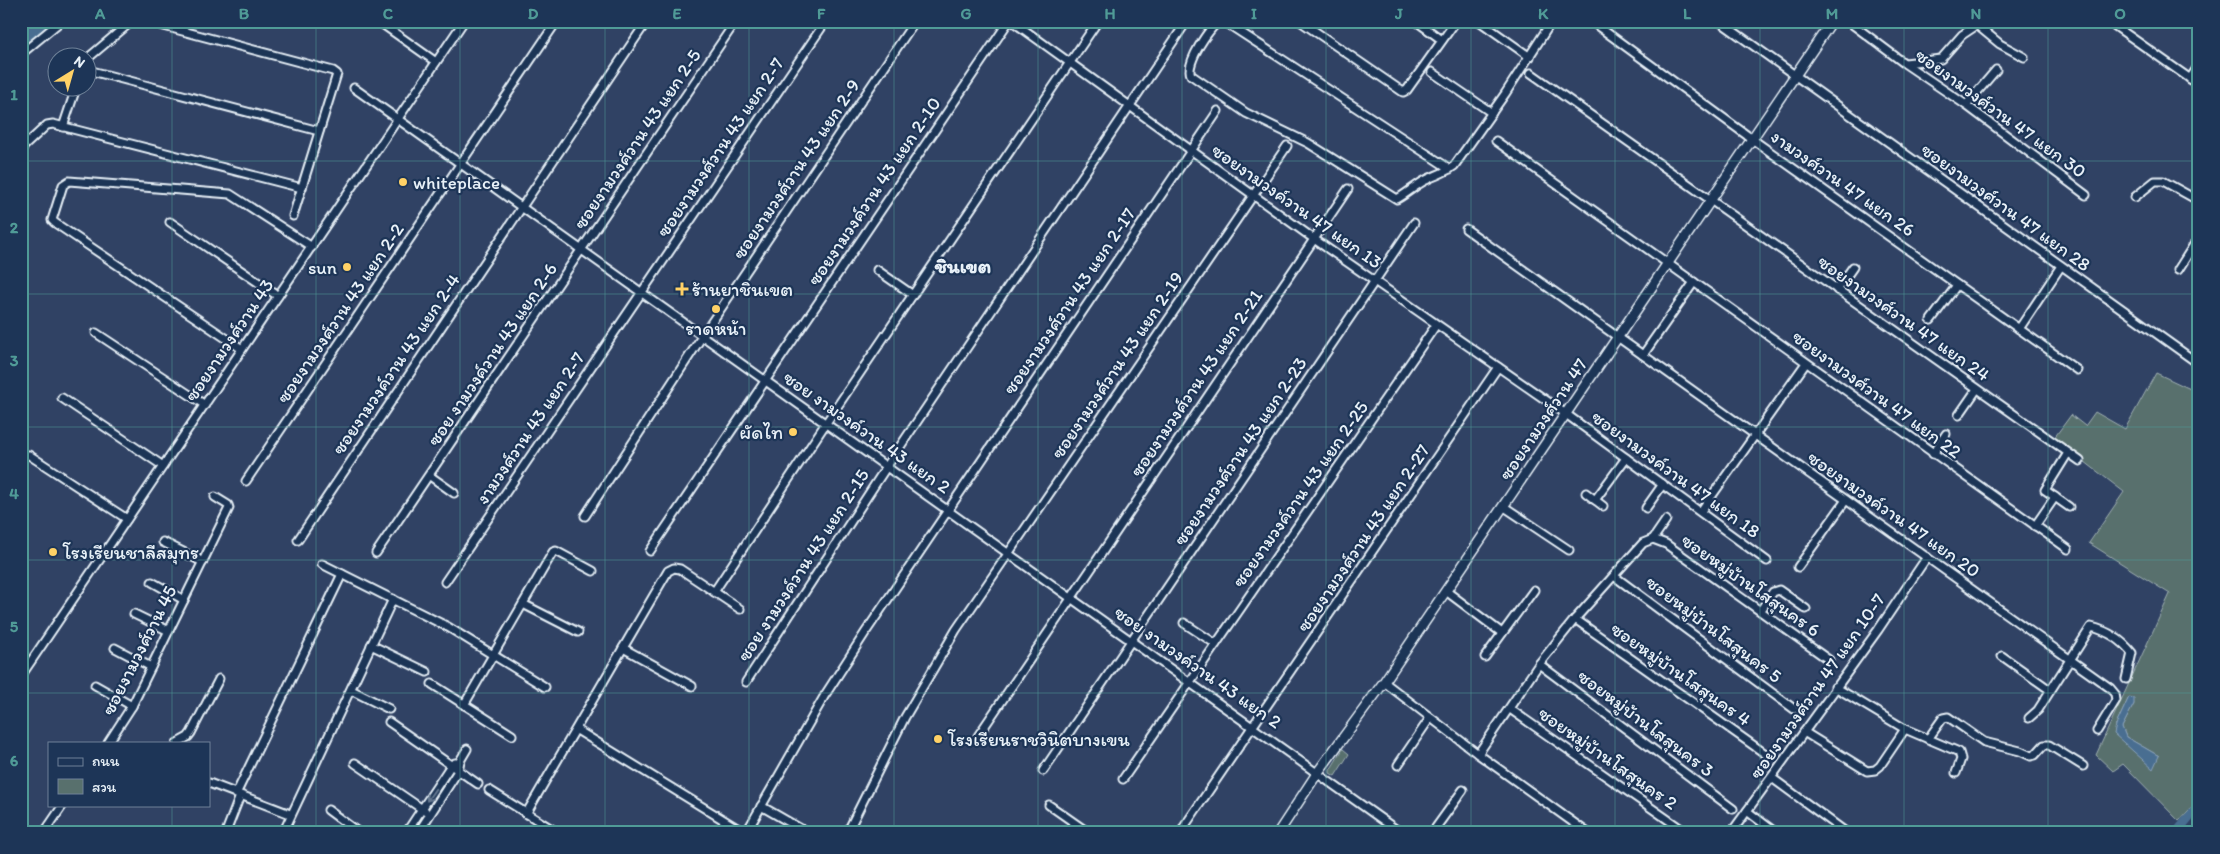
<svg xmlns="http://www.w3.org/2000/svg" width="2220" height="854" font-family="Itim,'Playpen Sans Thai',sans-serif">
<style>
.green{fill:#58706d;stroke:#a0b0b2;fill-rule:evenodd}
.water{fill:#4a6e91;stroke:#89a2ba}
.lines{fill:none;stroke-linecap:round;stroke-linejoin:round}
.canal{stroke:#4a6e91;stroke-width:9}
.minor-casing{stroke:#e8f1f8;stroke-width:11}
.tertiary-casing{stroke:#e8f1f8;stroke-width:12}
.minor{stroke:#1d3557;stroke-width:7}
.tertiary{stroke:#1d3557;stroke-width:9}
.oneway{stroke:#64778f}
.grid{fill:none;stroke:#509b97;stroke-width:1;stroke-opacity:0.55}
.poi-dot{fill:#ffd166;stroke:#1d3557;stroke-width:2}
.labels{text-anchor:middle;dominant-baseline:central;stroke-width:4.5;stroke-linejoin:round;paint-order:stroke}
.street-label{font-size:19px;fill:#e8f1f8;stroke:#1d3557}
.poi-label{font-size:19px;fill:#e8f1f8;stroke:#1d3557;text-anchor:start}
.neighbourhood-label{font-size:20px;font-weight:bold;fill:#e8f1f8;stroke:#1d3557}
.neatline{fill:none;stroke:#509b97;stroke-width:2}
.grid-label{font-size:16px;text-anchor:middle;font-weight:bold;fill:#509b97}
</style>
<rect width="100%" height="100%" fill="#304264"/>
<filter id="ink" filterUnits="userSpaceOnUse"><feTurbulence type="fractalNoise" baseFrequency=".02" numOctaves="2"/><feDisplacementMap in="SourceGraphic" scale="10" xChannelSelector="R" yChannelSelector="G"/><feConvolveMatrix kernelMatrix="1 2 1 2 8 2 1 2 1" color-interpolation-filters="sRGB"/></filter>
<g filter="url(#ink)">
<!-- green -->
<g class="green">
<path d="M2156 373 2199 393V799L2179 821 2123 764 2113 771 2096 755 2170 594 2089 543 2124 492 2054 438 2071 415 2085 426 2095 412 2125 429ZM2129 697 2134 704 2122 727 2126 737 2159 756 2115 734 2116 725Z"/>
<polygon points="1343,749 1349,754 1335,776 1330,773 1330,770"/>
</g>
<!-- water -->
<g class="water">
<polygon points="21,21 58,21 21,52"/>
<polygon points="2129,697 2134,698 2134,704 2122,727 2126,737 2159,756 2153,769 2114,734 2116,725"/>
</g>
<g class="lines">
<!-- canal -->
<polyline class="canal" points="2176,833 2199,805"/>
<defs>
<g id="minor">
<polyline points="145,21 333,71 337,74 293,216"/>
<polyline points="378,21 436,62"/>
<polyline points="1012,21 1314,239 1566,414 1767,561"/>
<polyline points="1300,21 1403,92 1407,90 1456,21"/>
<polyline points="1416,21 1442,40"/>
<polyline points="1479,21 1530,57"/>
<polyline points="1591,21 1752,139 2077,370"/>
<polyline points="1719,21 2199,364"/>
<polyline points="1848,21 1904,63 1966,105 2086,195"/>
<polyline points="1972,21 2000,44 2024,57"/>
<polyline points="2108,21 2199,85"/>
<polyline points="21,54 61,21"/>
<polyline points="88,58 132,21"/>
<polyline points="1905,63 1941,59 1962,35 1977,25"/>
<polyline points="88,70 319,131"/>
<polyline points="1432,72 1492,113"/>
<polyline points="1531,73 2080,461"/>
<polyline points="2190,79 2199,65"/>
<polyline points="354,88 1401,833"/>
<polyline points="1966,105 1996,70"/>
<polyline points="63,127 76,88"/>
<polyline points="1496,141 2068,549"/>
<polyline points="21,149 47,125 53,124 302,188"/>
<path d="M1450 169 1228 24 1220 21C1209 27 1185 64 1191 75L1246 113 1308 143 1397 199C1406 194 1415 186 1424 181 1435 175 1445 173 1454 166L1505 94 1552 21"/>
<polyline points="2135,197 2155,181 2163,181 2199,201"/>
<polyline points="170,222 278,296"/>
<polyline points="1466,229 2110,688 2115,694 2116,700 2097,731"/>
<polyline points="877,270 913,295"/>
<polyline points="2178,270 2199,237"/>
<polyline points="1837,290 1853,267"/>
<polyline points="1931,320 1957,285"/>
<polyline points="2019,329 2061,266"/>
<polyline points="96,333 205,405"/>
<polyline points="242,349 55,223 52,220 63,185 69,181 230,194 312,247"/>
<polyline points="1643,355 1694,282"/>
<polyline points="62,398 163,466"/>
<polyline points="1959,415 1977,389"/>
<polyline points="2068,453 2045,490 2069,507"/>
<polyline points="1933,454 1946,434"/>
<polyline points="29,455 127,519"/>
<polyline points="430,476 454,493"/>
<polyline points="246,481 557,21"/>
<polyline points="1586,493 1603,506"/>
<polyline points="1595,500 1626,458"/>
<polyline points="1503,506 1569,550"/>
<polyline points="1646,508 1663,484"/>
<polyline points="1701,511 1806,363"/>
<polyline points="585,516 703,335 915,21"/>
<polyline points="2035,526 2055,497"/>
<polyline points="1653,539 1666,544 1829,660"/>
<polyline points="1653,539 1666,520"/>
<polyline points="298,540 647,21"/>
<polyline points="163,542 203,562"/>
<polyline points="650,551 1009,21"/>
<polyline points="376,553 736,21"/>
<polyline points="322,564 448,627 545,687"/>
<polyline points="1798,567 1846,500"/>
<polyline points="1614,576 1794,709"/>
<polyline points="152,582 184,600"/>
<polyline points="445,582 826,21"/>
<polyline points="1446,591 1502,633"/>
<polyline points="714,592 826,423 1098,21"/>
<polyline points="523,604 578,632"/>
<polyline points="1761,610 1773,592 1779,590 1806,609"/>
<polyline points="134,614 169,631"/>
<polyline points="1575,619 1767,755"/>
<polyline points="1184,623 1216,644"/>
<polyline points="371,645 427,672"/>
<polyline points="115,648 151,667"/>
<polyline points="623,648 692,686"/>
<polyline points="2002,656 2050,690"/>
<polyline points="1485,657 1534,590"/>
<polyline points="1539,664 1733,809"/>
<polyline points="21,676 464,21"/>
<polyline points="746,682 887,466 1187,21"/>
<polyline points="1384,682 1478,754 1539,664 1575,619 1643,543 1653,539"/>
<polyline points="432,684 512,735"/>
<polyline points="95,685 132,706"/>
<polyline points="351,690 389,709"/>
<polyline points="464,705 553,552 556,551 593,571"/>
<polyline points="1510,709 1687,833"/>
<path d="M2029 718 2038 710 2091 627C2108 631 2121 639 2132 653L2126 679"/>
<polyline points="389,722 478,784"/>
<polyline points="1905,729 1959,752 1961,759 1956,773"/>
<polyline points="577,730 745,833"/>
<polyline points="1804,732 1867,771 1875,770 1880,766 1905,729 1835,687"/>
<polyline points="978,736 1348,189"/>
<polyline points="1928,739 1943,718 1948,717 1984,742 2020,751 2031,756 2035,755 2044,745 2049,745 2083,766"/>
<polyline points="108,743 132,706 229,508 228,505 215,497"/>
<polyline points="177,743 188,737 191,733 219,679"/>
<polyline points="1478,754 1588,833"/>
<polyline points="355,763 425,811"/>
<polyline points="1398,765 1430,718"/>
<polyline points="1043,771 1414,223"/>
<polyline points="1772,778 1847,833"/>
<polyline points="1123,779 1436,325"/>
<polyline points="209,783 290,814"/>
<polyline points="489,790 558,833"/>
<polyline points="236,794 342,574"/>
<polyline points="1049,805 1089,833"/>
<polyline points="761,806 808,833"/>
<polyline points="328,810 359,833"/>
<polyline points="1747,811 1776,833"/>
<polyline points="526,814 668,571 674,568 680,569 740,609"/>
<polyline points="226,832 240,796"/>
<polyline points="44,833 63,805"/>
<polyline points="283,833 393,599"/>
<polyline points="406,833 451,765 455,763"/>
<polyline points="418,833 458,771 460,761 467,749"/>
<polyline points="746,833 825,695 865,633 1218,111"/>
<polyline points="847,833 905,717 956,630 1287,146"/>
<polyline points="1186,833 1184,827 1498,367"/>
<polyline points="1432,833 1463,790"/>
<polyline points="1528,833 1530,830"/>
<polyline points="1731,833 1878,630 1927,557"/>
</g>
<polyline id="tertiary" points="1278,833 1318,772 1384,682 1832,21"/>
</defs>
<!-- minor casing -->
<use href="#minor" class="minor-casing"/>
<!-- tertiary casing -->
<use href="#tertiary" class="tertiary-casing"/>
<!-- minor -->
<use href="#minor" class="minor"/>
<!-- tertiary -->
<use href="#tertiary" class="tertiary"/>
</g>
<!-- one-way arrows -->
<defs><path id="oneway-shaft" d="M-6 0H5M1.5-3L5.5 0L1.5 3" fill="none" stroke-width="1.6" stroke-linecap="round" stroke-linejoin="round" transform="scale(1.25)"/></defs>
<use class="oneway" href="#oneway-shaft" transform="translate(431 795) rotate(125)"/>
</g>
<!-- grid -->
<path class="grid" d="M172 21V743M316 21V833M460 21V833M605 21V833M749 21V833M894 21V833M1038 21V833M1182 21V833M1326 21V833M1471 21V833M1615 21V833M1760 21V833M1904 21V833M2048 21V833M21 161H2199M21 294H2199M21 427H2199M21 560H2199M21 693H2199M172 805V833"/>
<!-- markers -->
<g class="poi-dot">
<circle cx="403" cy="182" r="5"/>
<circle cx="347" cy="267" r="5"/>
<path d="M679.5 281.5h5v5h5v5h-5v5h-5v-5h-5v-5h5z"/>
<circle cx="716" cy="309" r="5"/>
<circle cx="793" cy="432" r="5"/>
<circle cx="53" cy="552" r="5"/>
<circle cx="938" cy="739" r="5"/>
</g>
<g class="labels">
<!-- street labels -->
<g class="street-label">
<text transform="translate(2001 113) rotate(36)">ซอยงามวงศ์วาน 47 แยก 30</text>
<text transform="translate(637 139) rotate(-56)">ซอยงามวงศ์วาน 43 แยก 2-5</text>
<text transform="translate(720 147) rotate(-56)">ซอยงามวงศ์วาน 43 แยก 2-7</text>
<text transform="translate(796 169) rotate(-56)">ซอยงามวงศ์วาน 43 แยก 2-9</text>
<text transform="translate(1843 183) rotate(35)">งามวงศ์วาน 47 แยก 26</text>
<text transform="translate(874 191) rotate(-56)">ซอยงามวงค์วาน 43 แยก 2-10</text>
<text transform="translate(1297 206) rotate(35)">ซอยงามวงค์วาน 47 แยก 13</text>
<text transform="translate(2006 207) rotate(36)">ซอยงามวงศ์วาน 47 แยก 28</text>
<text transform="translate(1069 301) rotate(-56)">ซอยงามวงศ์วาน 43 แยก 2-17</text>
<text transform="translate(340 313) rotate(-56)">ซอยงามวงศ์วาน 43 แยก 2-2</text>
<text transform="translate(1904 318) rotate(35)">ซอยงามวงศ์วาน 47 แยก 24</text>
<text transform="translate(229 340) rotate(-56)">ซอยงามวงศ์วาน 43</text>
<text transform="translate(492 354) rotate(-56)">ซอย งามวงค์วาน 43 แยก 2-6</text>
<text transform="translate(396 364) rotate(-56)">ซอยงามวงค์วาน 43 แยก 2-4</text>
<text transform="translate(1117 365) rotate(-56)">ซอยงามวงศ์วาน 43 แยก 2-19</text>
<text transform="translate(1196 383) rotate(-56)">ซอยงามวงศ์วาน 43 แยก 2-21</text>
<text transform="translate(1877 394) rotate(36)">ซอยงามวงศ์วาน 47 แยก 22</text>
<text transform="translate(1543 419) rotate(-56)">ซอยงามวงศ์วาน 47</text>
<text transform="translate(530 428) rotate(-56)">งามวงศ์วาน 43 แยก 2-7</text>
<text transform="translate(867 432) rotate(35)">ซอย งามวงค์วาน 43 แยก 2</text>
<text transform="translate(1240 451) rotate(-56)">ซอยงามวงศ์วาน 43 แยก 2-23</text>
<text transform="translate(1676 474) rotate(36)">ซอยงามวงค์วาน 47 แยก 18</text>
<text transform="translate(1300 494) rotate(-55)">ซอยงามวงค์วาน 43 แยก 2-25</text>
<text transform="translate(1894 514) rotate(35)">ซอยงามวงค์วาน 47 แยก 20</text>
<text transform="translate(1363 538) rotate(-56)">ซอยงามวงศ์วาน 43 แยก 2-27</text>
<text transform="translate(803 565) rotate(-57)">ซอย งามวงค์วาน 43 แยก 2-15</text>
<text transform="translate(1751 585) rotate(35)">ซอยหมู่บ้านโสสุนคร 6</text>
<text transform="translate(1714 629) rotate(37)">ซอยหมู่บ้านโสสุนคร 5</text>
<text transform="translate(139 650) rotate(-63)">ซอยงามวงศ์วาน 45</text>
<text transform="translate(1198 667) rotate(35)">ซอย งามวงค์วาน 43 แยก 2</text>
<text transform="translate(1681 674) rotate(35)">ซอยหมู่บ้านโสสุนคร 4</text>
<text transform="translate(1817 686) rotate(-55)">ซอยงามวงศ์วาน 47 แยก 10-7</text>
<text transform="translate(1646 723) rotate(37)">ซอยหมู่บ้านโสสุนคร 3</text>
<text transform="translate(1608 758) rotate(35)">ซอยหมู่บ้านโสสุนคร 2</text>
</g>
<!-- poi labels -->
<g class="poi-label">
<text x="413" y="182">whiteplace</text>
<text x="337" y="267" text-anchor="end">sun</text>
<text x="692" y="289">ร้านยาชินเขต</text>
<text x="716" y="328" text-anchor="middle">ราดหน้า</text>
<text x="783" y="432" text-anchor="end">ผัดไท</text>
<text x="63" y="552">โรงเรียนชาลีสมุทร</text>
<text x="948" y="739">โรงเรียนราชวินิตบางเขน</text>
</g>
<!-- neighbourhood labels -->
<g class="neighbourhood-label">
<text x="963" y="266">ชินเขต</text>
</g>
</g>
<!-- margin -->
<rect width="2220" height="854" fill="none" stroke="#1d3557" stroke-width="55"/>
<!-- legend -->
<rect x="48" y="742" width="162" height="65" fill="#1d3557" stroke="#6e8097"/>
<rect x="58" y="758" width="25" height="8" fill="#1d3557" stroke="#6e8097"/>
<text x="92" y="766" font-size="15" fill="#e8f1f8">ถนน</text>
<rect x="58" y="779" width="25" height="15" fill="#58706d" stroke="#6e8097"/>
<text x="92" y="792" font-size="15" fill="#e8f1f8">สวน</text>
<!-- north arrow -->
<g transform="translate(72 72) rotate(37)"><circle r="24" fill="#1d3557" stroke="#6e8097"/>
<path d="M0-4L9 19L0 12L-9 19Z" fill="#ffd166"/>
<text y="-8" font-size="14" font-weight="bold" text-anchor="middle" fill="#e8f1f8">N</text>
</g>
<rect x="28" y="28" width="2164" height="798" class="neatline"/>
<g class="grid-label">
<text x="100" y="19">A</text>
<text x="244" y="19">B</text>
<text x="388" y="19">C</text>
<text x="533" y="19">D</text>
<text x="677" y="19">E</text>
<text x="821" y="19">F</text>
<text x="966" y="19">G</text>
<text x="1110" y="19">H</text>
<text x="1254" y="19">I</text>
<text x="1399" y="19">J</text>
<text x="1543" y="19">K</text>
<text x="1687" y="19">L</text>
<text x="1832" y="19">M</text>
<text x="1976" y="19">N</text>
<text x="2120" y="19">O</text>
<text x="14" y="100">1</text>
<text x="14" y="233">2</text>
<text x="14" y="366">3</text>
<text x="14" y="499">4</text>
<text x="14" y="632">5</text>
<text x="14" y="766">6</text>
</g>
</svg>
